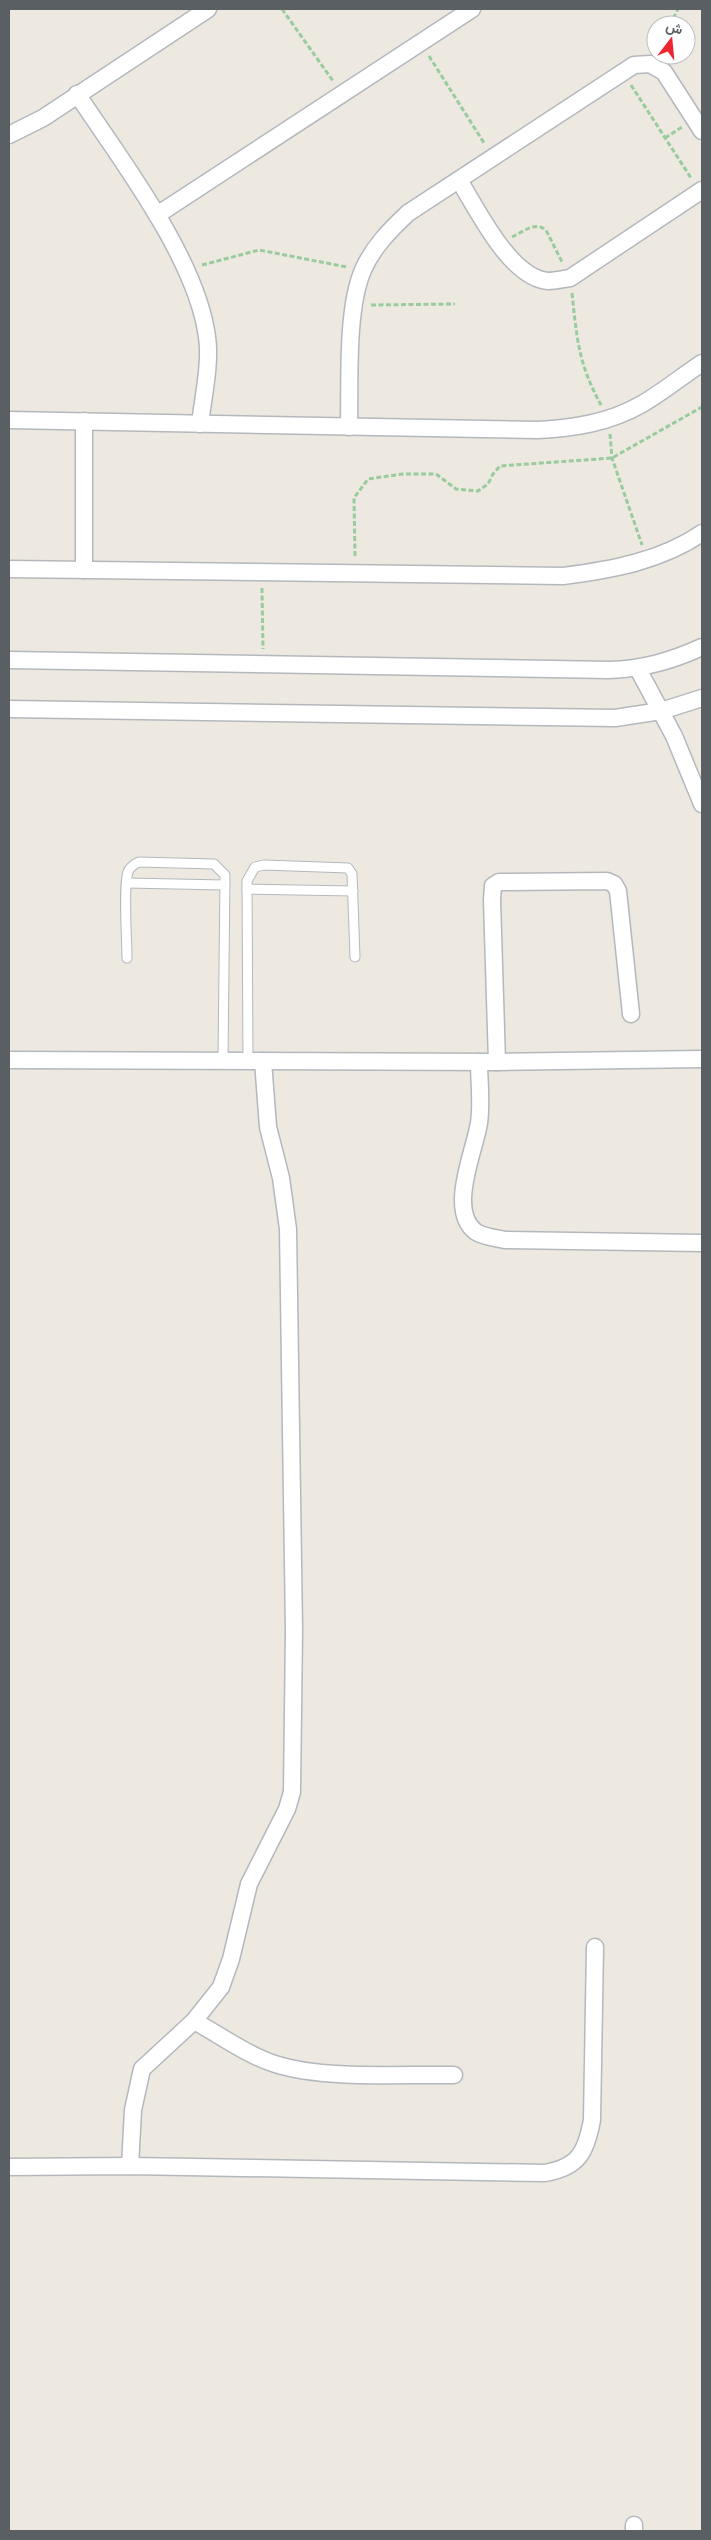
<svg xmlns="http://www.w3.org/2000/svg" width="711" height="2540" font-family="Montserrat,Vazirmatn,sans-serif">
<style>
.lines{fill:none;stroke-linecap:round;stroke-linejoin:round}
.lane-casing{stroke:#b4b8bc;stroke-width:11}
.street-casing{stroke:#b4b8bc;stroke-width:19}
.path{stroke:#98cc9f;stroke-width:3;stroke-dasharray:5 2.5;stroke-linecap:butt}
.lane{stroke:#fff;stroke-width:9}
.street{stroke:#fff;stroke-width:16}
</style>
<rect width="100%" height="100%" fill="#ede9e1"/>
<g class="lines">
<defs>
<g id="lane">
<polyline points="127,883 224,885"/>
<polyline points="247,889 353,891"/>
<path d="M127 958C127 938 123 888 128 872 130 866 135 864 139 862L214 864 225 875 223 1061"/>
<polyline points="248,1061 247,881 255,867 264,865 348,868 352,874 355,957"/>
</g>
<g id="street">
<path d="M77 94C121 160 197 259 207 337 211 362 203 398 200 424"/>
<polyline points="9,135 43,118 208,9"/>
<path d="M459 180C477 209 510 278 548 281 555 281 563 279 570 278L702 190"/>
<polyline points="157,215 472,9"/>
<path d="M9 420 538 430C574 428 609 423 642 404 663 392 682 376 702 363"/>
<path d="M349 427C350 383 346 309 363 270 373 247 390 230 408 213L634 65 650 64 664 72 702 131"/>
<path d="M9 569 563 576C611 570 661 561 702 533"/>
<polyline points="84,570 84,421"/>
<path d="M9 660 609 670C643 669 671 661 702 647"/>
<polyline points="638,669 674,736 702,804"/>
<polyline points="9,709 615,718 661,711 702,698"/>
<polyline points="9,1060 497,1062 702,1059"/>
<path d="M479 1062C479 1082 482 1103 479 1123 475 1150 447 1211 476 1232 484 1237 496 1238 505 1240L702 1243"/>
<polyline points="497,1062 492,900 493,886 499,882 607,881 614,884 618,891 631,1014"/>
<path d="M194 2021C220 2035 247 2055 275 2064 325 2080 401 2074 454 2075"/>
<polyline points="130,2166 133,2110 142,2069 194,2021 221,1987 231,1959 249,1884 287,1809 292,1792 294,1630 288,1229 281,1178 268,1127 263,1061"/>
<path d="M9 2167 130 2166 545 2173C579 2167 586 2152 592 2120L595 1947"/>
<polyline points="634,2531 634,2525"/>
</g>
</defs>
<!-- lane casing -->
<use href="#lane" class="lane-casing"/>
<!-- street casing -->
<use href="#street" class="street-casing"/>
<!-- path -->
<g class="path">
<polyline points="282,9 333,81"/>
<polyline points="670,25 678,9"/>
<polyline points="429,56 484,143"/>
<polyline points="631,85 691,178"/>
<polyline points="665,138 682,127"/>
<path d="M512 237C523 232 535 221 546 230L563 264"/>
<polyline points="202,265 259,250 347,267"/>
<path d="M572 293C577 339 578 363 601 405"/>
<polyline points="371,305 455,304"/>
<polyline points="610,434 612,458 642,545"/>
<polyline points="355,556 354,498 368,479 403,474 436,474 456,489 478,491 488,484 493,474 500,466 612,458 702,407"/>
<polyline points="262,588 263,649"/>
</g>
<!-- lane -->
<use href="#lane" class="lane"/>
<!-- street -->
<use href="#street" class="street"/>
</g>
<!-- border -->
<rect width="711" height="2540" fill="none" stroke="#5a5f63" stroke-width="20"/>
<!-- north arrow -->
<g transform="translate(671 40) rotate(16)"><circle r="24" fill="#ffffff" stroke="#bdbfc1"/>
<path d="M0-4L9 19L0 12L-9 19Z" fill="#ef2630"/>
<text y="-8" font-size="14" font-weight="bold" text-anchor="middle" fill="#5a5f63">ش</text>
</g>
</svg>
